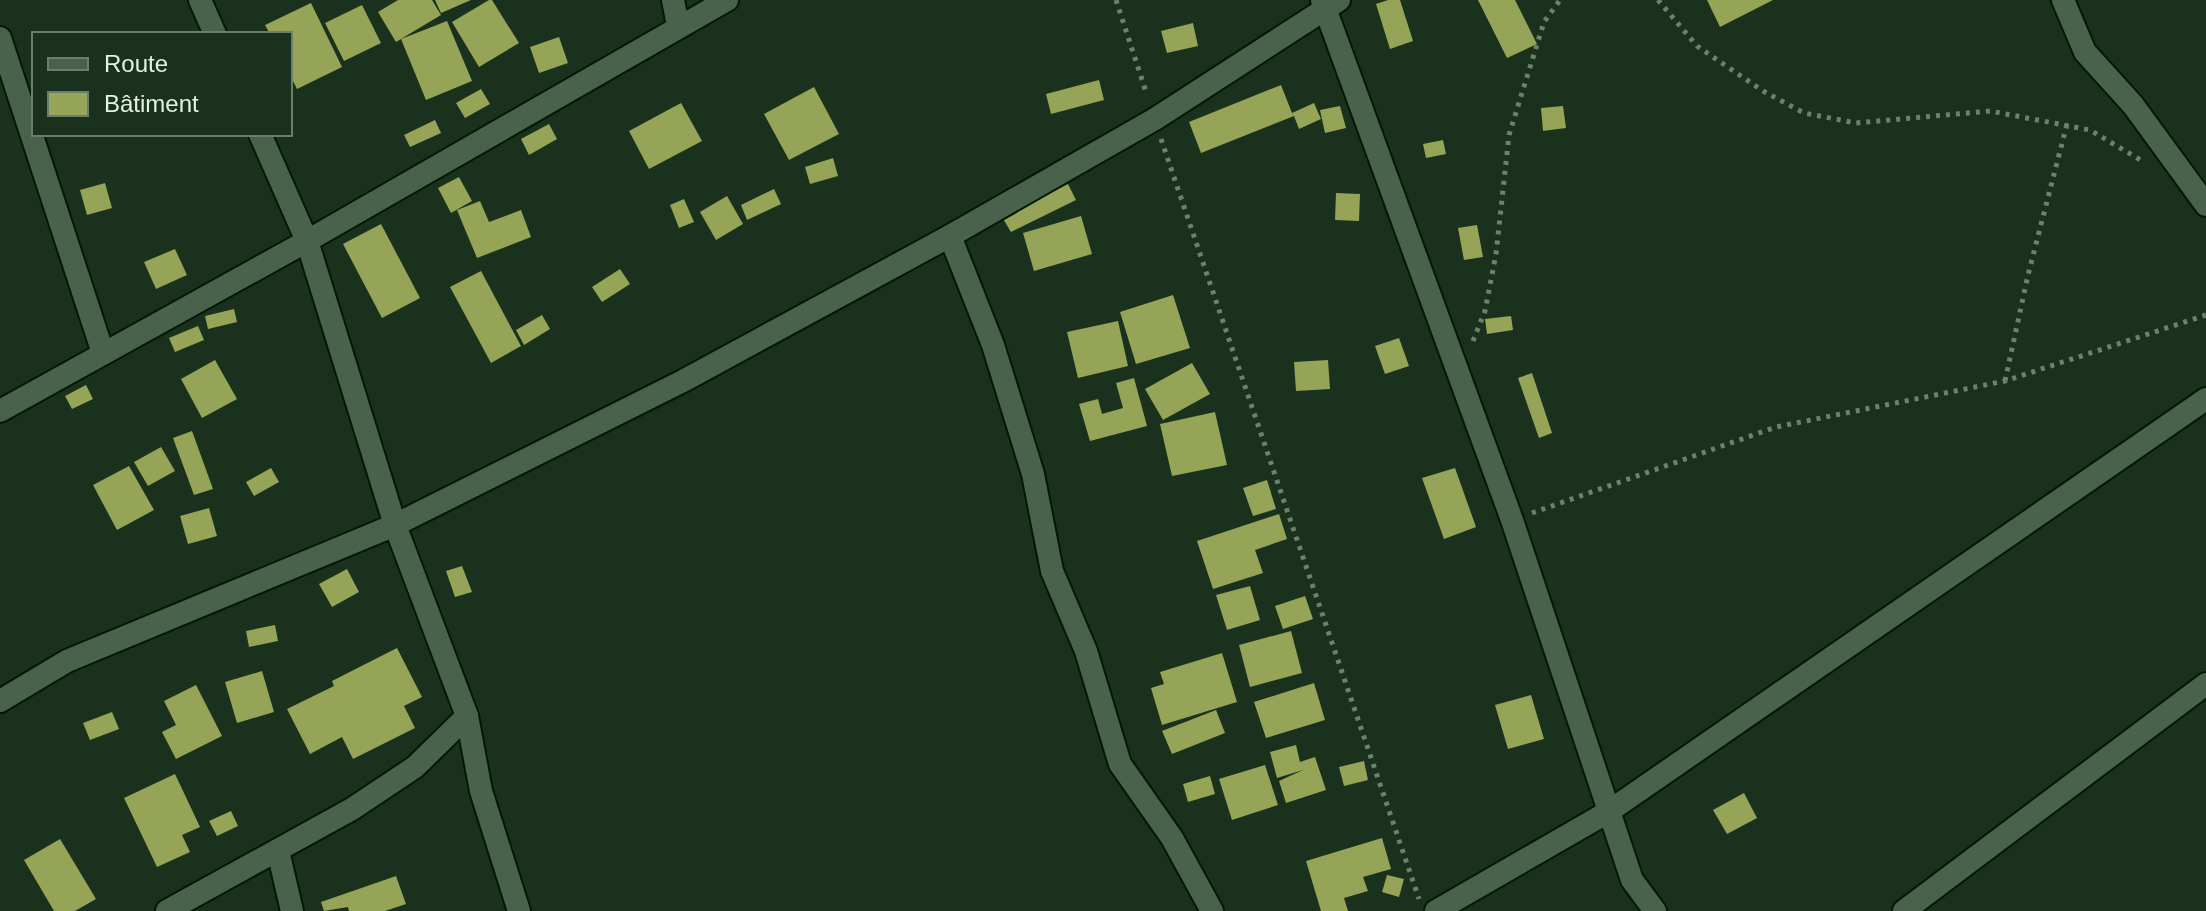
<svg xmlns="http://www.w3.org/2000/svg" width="2206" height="911" font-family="Helvetica,sans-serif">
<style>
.building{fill:#95a456}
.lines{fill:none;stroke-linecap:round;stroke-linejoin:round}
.minor-casing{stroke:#031906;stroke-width:26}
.path{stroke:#6d816f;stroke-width:5;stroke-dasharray:4 6;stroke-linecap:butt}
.minor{stroke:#48624b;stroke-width:22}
</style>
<rect width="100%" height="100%" fill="#1a321d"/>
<!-- building -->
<g class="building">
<polygon points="398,0 432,0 441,15 396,42 378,12"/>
<polygon points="435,0 471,0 441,13"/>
<polygon points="489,0 492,0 519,43 479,67 452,22"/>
<polygon points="1388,0 1400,0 1413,41 1390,49 1376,4"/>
<polygon points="1478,0 1515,0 1537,44 1507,58"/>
<polygon points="1707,0 1773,0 1720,27"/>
<polygon points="311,3 342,67 297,89 290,75 290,34 270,34 265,25"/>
<polygon points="362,5 381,43 344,61 325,23"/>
<polygon points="447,21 472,81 426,100 401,39"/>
<polygon points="1193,23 1198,46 1167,53 1161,31"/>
<polygon points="559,37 568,63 539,73 530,47"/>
<polygon points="1099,80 1104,100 1051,114 1046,94"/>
<polygon points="1281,85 1292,113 1314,103 1321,119 1299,129 1294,116 1201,153 1189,122"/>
<polygon points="814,87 839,134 789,160 764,114"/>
<polygon points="481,89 490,104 465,118 456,103"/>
<polygon points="681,103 702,141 649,169 629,131"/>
<polygon points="1340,106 1346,128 1325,133 1320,110"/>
<polygon points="1563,106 1566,128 1543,131 1541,108"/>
<polygon points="435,120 441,133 410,147 404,135"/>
<polygon points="549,124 557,139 529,155 521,139"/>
<polygon points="1443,140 1446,154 1426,158 1423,144"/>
<polygon points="833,158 838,176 810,184 805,167"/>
<polygon points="459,177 472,201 451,213 438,188"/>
<polygon points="105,183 112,208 87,215 80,190"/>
<polygon points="1068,184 1076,200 1011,232 1002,217"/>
<polygon points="774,189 781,204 747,220 741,205"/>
<polygon points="1336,193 1360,194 1359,221 1335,220"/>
<polygon points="727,196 743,224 716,240 700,212"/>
<polygon points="684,199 694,222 679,228 670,205"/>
<polygon points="480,201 489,222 521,210 531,237 477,258 457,210"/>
<polygon points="1081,216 1092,254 1034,271 1023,233"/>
<polygon points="381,224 420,298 382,318 343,244"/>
<polygon points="1477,225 1483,257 1464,260 1458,228"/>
<polygon points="175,249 187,275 156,289 144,262"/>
<polygon points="620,269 630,284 602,302 592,287"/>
<polygon points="481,271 521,346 491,363 450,287"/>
<polygon points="1173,295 1190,348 1136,364 1120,312"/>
<polygon points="234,309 237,322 208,329 205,316"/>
<polygon points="542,315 550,329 524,345 516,330"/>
<polygon points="1511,316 1513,330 1487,334 1485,319"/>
<polygon points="1118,321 1128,366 1078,378 1067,332"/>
<polygon points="198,326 204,340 175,352 169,338"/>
<polygon points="1399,338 1409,366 1385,374 1375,346"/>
<polygon points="215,360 237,399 202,418 181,379"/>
<polygon points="1328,360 1330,389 1296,391 1294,362"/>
<polygon points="1192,363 1210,394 1163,420 1145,389"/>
<polygon points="1532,373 1552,433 1539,438 1518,378"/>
<polygon points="1134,378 1147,426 1090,441 1079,404 1098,399 1102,414 1123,408 1116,383"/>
<polygon points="86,385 93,399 72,409 65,396"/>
<polygon points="1215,412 1227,465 1172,476 1160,424"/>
<polygon points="192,431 213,489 194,495 173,438"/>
<polygon points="161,447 175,471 148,486 134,462"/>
<polygon points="129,466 154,510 117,530 93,485"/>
<polygon points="271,468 279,482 254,496 246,482"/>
<polygon points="1455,468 1476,527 1444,539 1422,478"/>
<polygon points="1267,480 1276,509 1253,516 1243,488"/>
<polygon points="209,508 217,536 188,544 180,516"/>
<polygon points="1279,514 1287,539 1255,550 1263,573 1213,589 1197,541"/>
<polygon points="462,566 472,592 455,597 446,571"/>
<polygon points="347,569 359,592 332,607 319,584"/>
<polygon points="1250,586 1260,620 1227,630 1216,595"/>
<polygon points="1305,596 1313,619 1283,629 1275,606"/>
<polygon points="275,625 278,641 249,647 246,631"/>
<polygon points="1291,631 1302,673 1250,687 1239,645"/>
<polygon points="397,648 422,697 404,706 415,728 353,759 342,737 310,754 287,709 334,686 332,681"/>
<polygon points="1222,653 1237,702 1162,725 1151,688 1164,684 1160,672"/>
<polygon points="262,671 274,712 237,723 225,682"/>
<polygon points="1314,683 1325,720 1266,738 1254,702"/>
<polygon points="196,685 222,736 176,759 162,732 176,725 164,701"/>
<polygon points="1531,695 1544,739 1508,749 1495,705"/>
<polygon points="1216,710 1225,733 1172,754 1162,731"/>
<polygon points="112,712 119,729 90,740 83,723"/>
<polygon points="1296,745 1300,762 1315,757 1326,790 1286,803 1279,781 1303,770 1277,778 1270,752"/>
<polygon points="1364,761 1368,780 1344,786 1339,767"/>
<polygon points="1265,765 1278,805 1232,820 1219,779"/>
<polygon points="175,774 200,827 182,835 190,852 157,867 124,798"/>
<polygon points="1210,776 1215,794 1188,802 1183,784"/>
<polygon points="1744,793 1757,818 1727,834 1713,810"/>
<polygon points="231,811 238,826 217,836 209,821"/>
<polygon points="1382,838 1391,869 1363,877 1368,891 1344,898 1348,911 1321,911 1306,861"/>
<polygon points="60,839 96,899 75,911 54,911 24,860"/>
<polygon points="1387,875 1404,879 1399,897 1382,892"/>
<polygon points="396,876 406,904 385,911 349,911 348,907 324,911 321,902"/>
</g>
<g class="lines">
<defs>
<g id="minor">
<polyline points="200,0 215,34"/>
<polyline points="673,0 678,26"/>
<polyline points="1322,0 1512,520 1632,880 1655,911"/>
<polyline points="2063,0 2085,52 2133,105 2206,205"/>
<polyline points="0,38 103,353"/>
<polyline points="260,134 307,241 395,525 467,716 481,791 519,911"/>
<polyline points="950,236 993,345 1033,474 1052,571 1086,651 1120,764 1172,838 1212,911"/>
<polyline points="0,411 307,241 727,0"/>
<polyline points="0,701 67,661 395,525 683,381 950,236 1155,119 1339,0"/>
<polyline points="278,851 292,911"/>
<polyline points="167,911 352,809 415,767 467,716"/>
<polyline points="1436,911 1608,812 2206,399"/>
<polyline points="1904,911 2206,684"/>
</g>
</defs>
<!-- minor casing -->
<use href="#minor" class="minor-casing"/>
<!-- path -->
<g class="path">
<polyline points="1116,0 1147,95"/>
<polyline points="1658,0 1697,46 1763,91 1804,113 1856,123 1990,111 2090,130 2144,162"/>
<polyline points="1161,139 1419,899"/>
<polyline points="1473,341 1485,311 1496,254 1509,135 1544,22 1560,0"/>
<polyline points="2005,381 2028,275 2067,124"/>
<polyline points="1532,513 1776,427 2005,381 2206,315"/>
</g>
<!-- minor -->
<use href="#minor" class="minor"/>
</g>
<!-- legend -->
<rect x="32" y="32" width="260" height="104" fill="#1a321d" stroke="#6a7e6c" stroke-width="2"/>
<rect x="48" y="58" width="40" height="12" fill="#48624b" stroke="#6a7e6c" stroke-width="2"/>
<text x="104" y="72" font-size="24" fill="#e2f1e3">Route</text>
<rect x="48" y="92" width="40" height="24" fill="#95a456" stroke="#6a7e6c" stroke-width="2"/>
<text x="104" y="112" font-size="24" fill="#e2f1e3">Bâtiment</text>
</svg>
